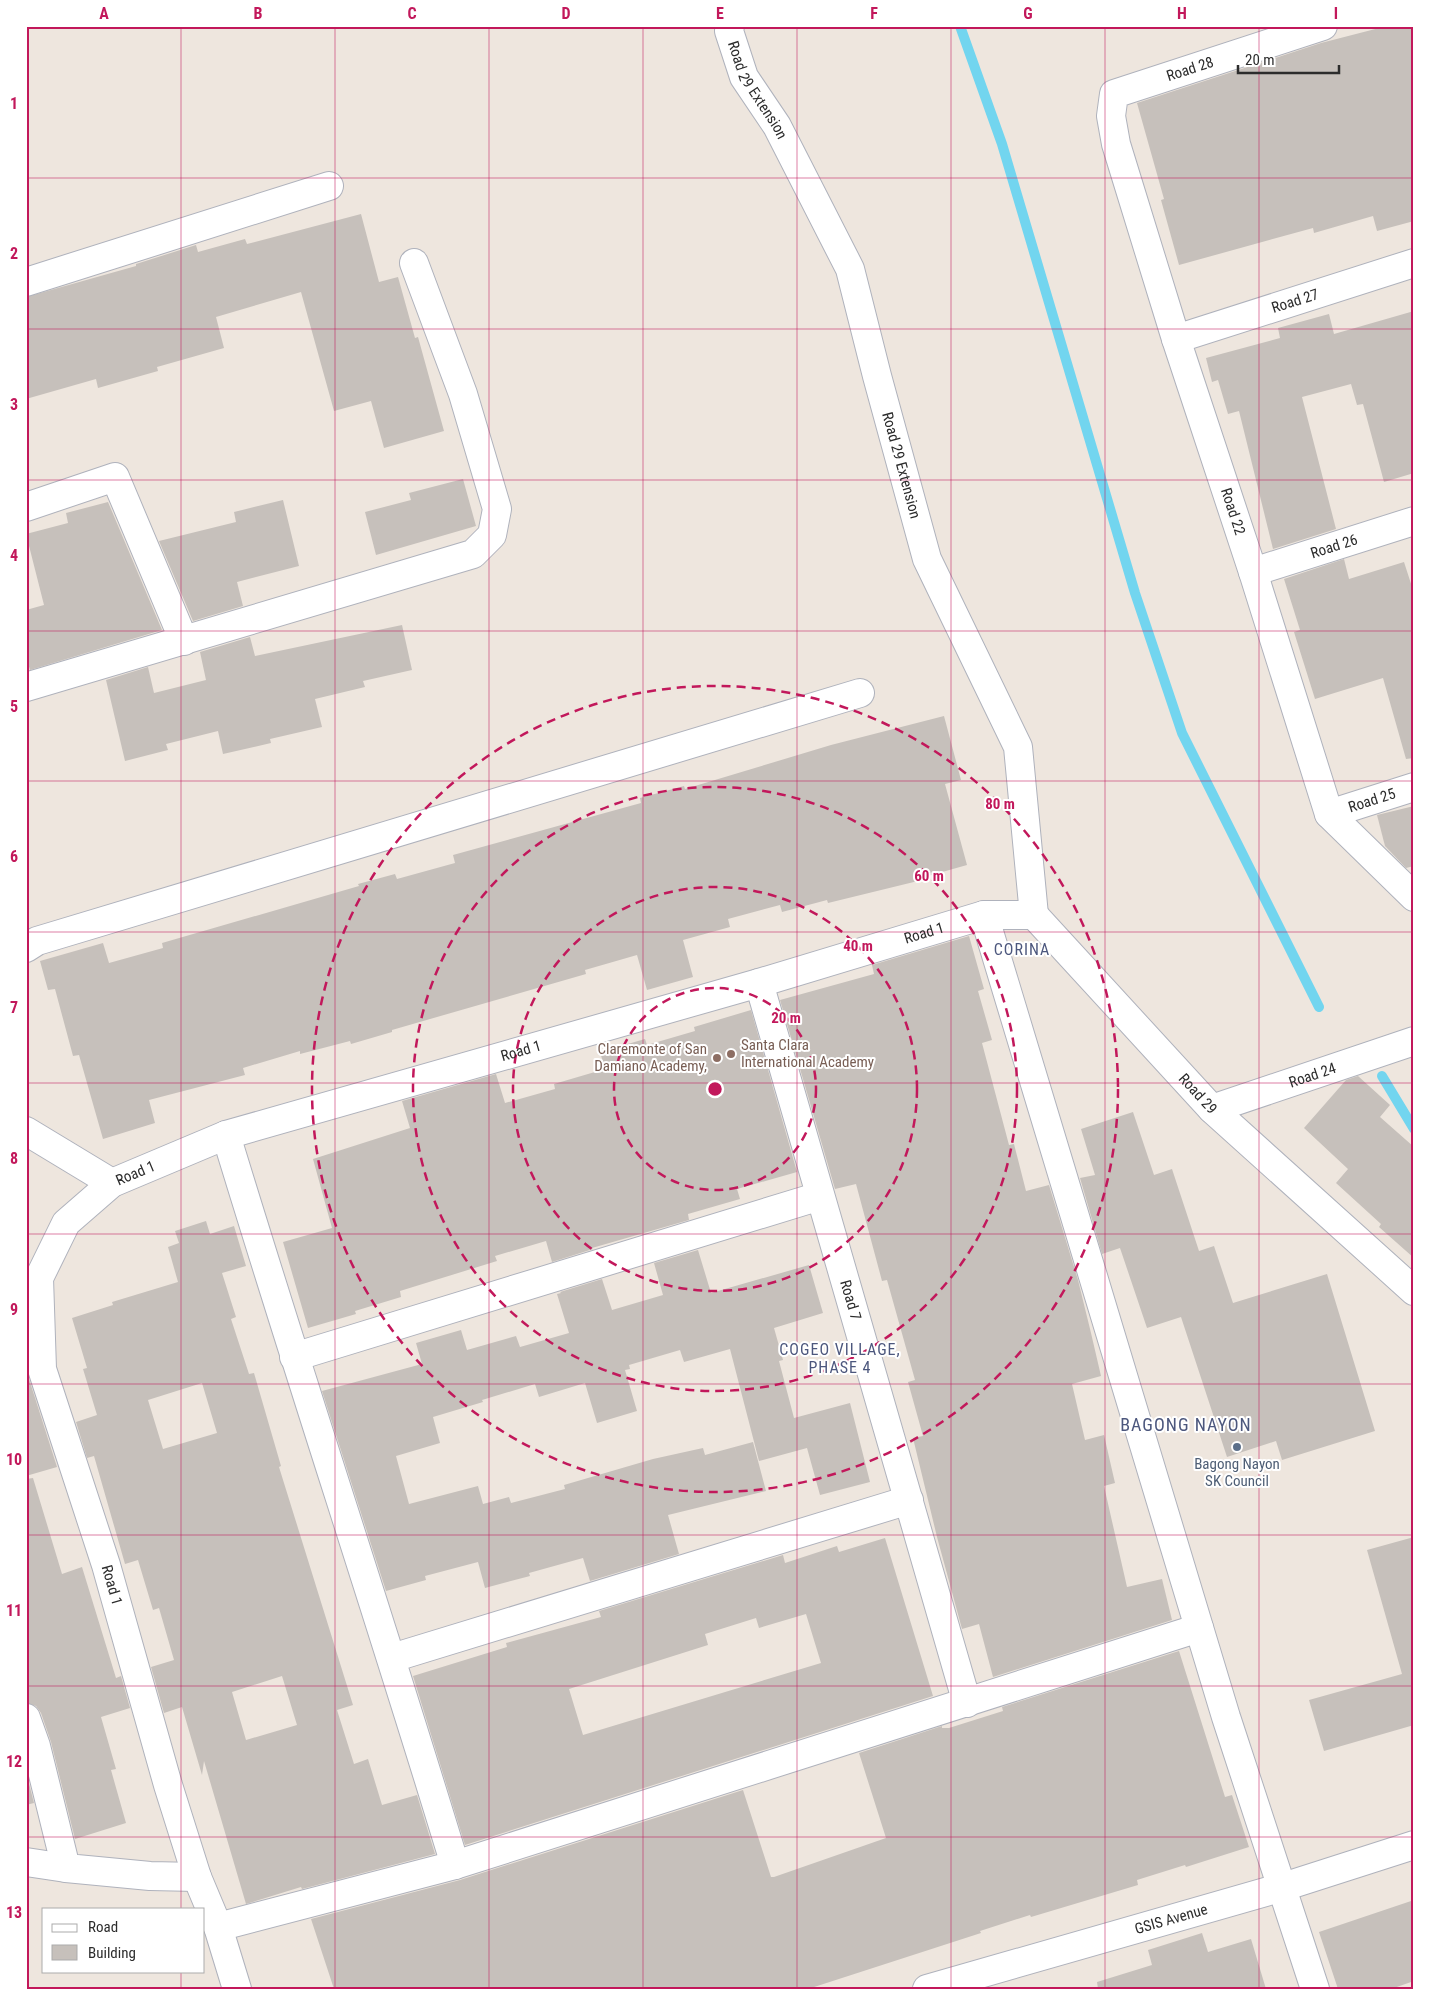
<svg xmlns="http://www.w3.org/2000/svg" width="1440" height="2015" font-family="'Roboto Condensed',sans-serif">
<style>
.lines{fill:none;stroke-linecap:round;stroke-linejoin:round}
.stream{stroke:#72d5ef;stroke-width:10}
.building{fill:#c6c0bb;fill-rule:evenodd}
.minor-casing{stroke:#afb2bc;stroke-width:30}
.minor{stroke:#fff;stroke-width:28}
.grid{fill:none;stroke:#c2185b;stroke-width:1;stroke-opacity:0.55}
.ring{fill:none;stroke:#c2185b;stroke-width:2.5;stroke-dasharray:9 6}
.education-dot{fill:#8d6e63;stroke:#fff;stroke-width:2}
.service-dot{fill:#5c6f8a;stroke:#fff;stroke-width:2}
.labels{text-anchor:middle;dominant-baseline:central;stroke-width:4;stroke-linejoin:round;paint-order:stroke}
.street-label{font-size:15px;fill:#2c2c2c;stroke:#fff}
.education-label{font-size:15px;fill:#785e54;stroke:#fff;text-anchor:start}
.service-label{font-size:15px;fill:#4e5e75;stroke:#fff}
.neighbourhood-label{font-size:16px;letter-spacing:1px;fill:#4c577d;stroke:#fff}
.quarter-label{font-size:18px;letter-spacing:1px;fill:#4c577d;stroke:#fff}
.centre{fill:#c2185b;stroke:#fff;stroke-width:2.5}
.ring-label{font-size:15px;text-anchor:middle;font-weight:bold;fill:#c2185b;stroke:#fff;stroke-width:4;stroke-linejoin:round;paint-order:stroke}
.neatline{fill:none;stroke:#c2185b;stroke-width:2}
.grid-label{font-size:16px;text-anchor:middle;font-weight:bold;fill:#c2185b}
</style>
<rect width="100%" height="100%" fill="#eee6de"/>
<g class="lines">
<!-- stream -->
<g class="stream">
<polyline points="960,26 1002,144 1135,593 1182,733 1319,1007"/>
<polyline points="1382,1076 1414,1129"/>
</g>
</g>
<!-- building -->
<g class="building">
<polygon points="1387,26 1414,26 1414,221 1377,231 1373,216 1314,233 1313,228 1179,265 1161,200 1164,199 1137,103 1321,43"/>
<polygon points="361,214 379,282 398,277 415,338 418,337 444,431 384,448 371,401 334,411 301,292 216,317 224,348 157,367 158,371 98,388 96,379 26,399 26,297 136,266 136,264 196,245 198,252 245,239 247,244"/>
<polygon points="1414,311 1414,473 1384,482 1363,404 1357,405 1351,384 1302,397 1336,529 1273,549 1239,411 1228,414 1218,380 1212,382 1206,358 1280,338 1278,328 1329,314 1334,334"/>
<polygon points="463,479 476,526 376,555 365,512 411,500 409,493"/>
<polygon points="283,500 299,566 237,582 243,606 193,621 159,541 236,522 234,512"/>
<polygon points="108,502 162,630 30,670 26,656 26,610 44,605 26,534 68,523 66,513"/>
<polygon points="1344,559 1349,579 1404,562 1414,593 1414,758 1406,759 1383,678 1315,699 1294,632 1300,630 1284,579"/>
<polygon points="402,625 412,670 363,681 365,687 315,699 322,727 270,739 271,743 223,754 218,731 166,744 168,750 125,761 106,680 148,667 154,693 206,680 200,652 250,637 255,656"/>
<polygon points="944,716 961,780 945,784 967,865 921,878 922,880 828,903 827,900 782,912 780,905 728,919 730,927 683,940 693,977 647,990 637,955 585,970 586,974 392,1030 392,1032 351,1044 350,1041 300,1054 300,1051 243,1068 245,1075 149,1100 155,1123 103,1139 79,1055 73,1056 55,989 48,990 40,961 103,943 109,963 163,948 162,943 359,886 358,884 395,874 397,879 455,863 453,855 641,803 640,798 684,786 685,789 831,745"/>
<polygon points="1414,806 1414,866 1406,868 1385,846 1377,815"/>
<polygon points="969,936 984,989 978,991 992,1040 982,1043 1009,1145 1014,1144 1026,1191 1049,1185 1078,1280 1091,1333 1101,1376 1072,1384 1085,1440 1104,1435 1115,1483 1104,1486 1127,1587 1162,1579 1172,1620 993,1677 979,1624 962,1629 937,1537 913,1438 923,1436 908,1382 915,1380 887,1280 882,1281 856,1184 835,1189 780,1000 874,974 872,965"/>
<polygon points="751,1010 797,1172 737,1189 740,1199 688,1214 689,1220 592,1248 593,1249 552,1262 546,1241 495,1256 497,1261 400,1291 401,1297 355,1311 356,1314 308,1328 283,1242 332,1228 313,1159 410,1128 402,1101 496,1074 505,1103 555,1089 554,1084 605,1069 600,1052 645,1039 647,1045 695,1031 694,1027"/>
<polygon points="1358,1076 1390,1105 1380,1117 1414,1147 1414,1258 1379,1227 1381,1224 1336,1183 1348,1169 1304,1128 1346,1080"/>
<polygon points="1133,1112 1154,1175 1172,1169 1199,1251 1214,1246 1233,1303 1327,1274 1375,1431 1282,1460 1276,1441 1227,1457 1181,1317 1147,1328 1120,1248 1102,1254 1080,1178 1095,1175 1081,1129"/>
<path d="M206 1221 210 1234 234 1226 246 1266 222 1273 236 1317 231 1319 249 1374 254 1373 281 1466 279 1467 353 1705 337 1710 354 1764 368 1759 382 1805 417 1795 435 1854 302 1889 301 1887 246 1904 204 1761 202 1775 182 1707 164 1713 160 1699 151 1667 174 1660 159 1608 153 1610 138 1560 125 1564 94 1456 87 1458 76 1422 97 1415 83 1369 87 1368 72 1318 113 1305 112 1302 178 1282 168 1247 179 1243 175 1231ZM202 1383 217 1433 163 1449 148 1400ZM282 1676 297 1725 246 1740 232 1692Z"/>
<polygon points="698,1250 711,1293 809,1265 823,1313 774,1328 783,1360 779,1361 794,1418 850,1403 870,1482 820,1495 807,1448 759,1461 730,1349 684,1362 680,1350 629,1365 630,1369 625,1370 637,1411 597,1423 585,1383 539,1397 535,1384 482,1400 483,1402 433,1417 440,1443 396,1456 409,1504 478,1486 483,1504 509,1497 511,1503 565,1489 564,1485 653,1459 703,1448 705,1455 753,1442 766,1491 668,1515 679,1554 590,1581 583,1558 529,1573 530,1576 485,1588 478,1562 425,1576 426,1580 386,1591 322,1391 422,1364 416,1343 461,1330 467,1350 516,1336 520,1347 569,1333 557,1294 561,1293 560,1292 602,1279 612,1310 663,1295 654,1263"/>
<polygon points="29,1379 57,1467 26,1476 26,1380"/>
<polygon points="33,1478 62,1574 82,1567 116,1678 121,1676 130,1708 101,1717 116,1769 111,1770 126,1823 75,1839 51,1742 41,1713 36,1706 26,1703 26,1479"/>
<polygon points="1414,1537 1414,1725 1324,1751 1309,1700 1402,1674 1367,1550"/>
<path d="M885 1538 933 1696 465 1845 413 1676 507 1647 506 1643 601 1617 599 1611 783 1555 785 1563 837 1546 839 1552ZM806 1614 821 1663 583 1735 569 1689 708 1645 705 1634 756 1618 759 1628Z"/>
<polygon points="1179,1651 1225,1797 1232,1795 1249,1847 1186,1867 1185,1865 1137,1880 1138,1885 1031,1917 1030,1915 980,1931 981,1933 808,1989 334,1989 311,1919 460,1880 743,1790 771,1877 774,1877 886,1838 859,1753 942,1726 942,1728 949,1728 1003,1711 1002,1707"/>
<polygon points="26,1772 34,1803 26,1805"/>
<polygon points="1414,1900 1414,1981 1391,1989 1338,1989 1319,1932"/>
<polygon points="1202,1933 1208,1952 1251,1939 1266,1989 1098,1989 1097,1982 1152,1965 1148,1950"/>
</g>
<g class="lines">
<defs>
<g id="minor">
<path id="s1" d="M730 26 729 31 744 77 777 126 850 269 877 376 927 559 1018 747 1034 915"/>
<path id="s2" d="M1323 26 1114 94 1111 116 1116 144 1176 339 1253 572 1329 814 1414 897"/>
<polyline points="26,282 329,186"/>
<path id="s3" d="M1176 339 1414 263"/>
<polyline points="26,507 115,477 184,641"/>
<path id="s4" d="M1253 572 1414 521"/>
<polyline points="26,687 473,554 492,535 497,509 463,394 414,263"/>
<path id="s5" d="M1329 814 1414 787"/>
<polyline points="984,915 1226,1717 1315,1989"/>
<polyline points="26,948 37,941 860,693"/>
<path id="s6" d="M759 983 967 1703"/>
<path id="s7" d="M1212 1109 1414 1041"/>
<polyline points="26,1131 112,1183"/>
<path d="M226 1135C300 1379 381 1621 455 1865"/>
<polyline points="294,1357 820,1196"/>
<polyline points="392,1658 909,1500"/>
<polyline points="26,1718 36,1746 66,1868 150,1876 197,1877"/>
<polyline points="26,1862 66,1868"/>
<polyline points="218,1927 455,1865 1199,1628"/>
<path id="s8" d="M237 1989 218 1927 197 1877 168 1785 106 1565 42 1369 39 1278 66 1223 112 1183 226 1135 759 983 984 915H1034L1212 1109 1414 1291"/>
<path id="s9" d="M927 1989 1283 1887 1414 1845"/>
</g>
</defs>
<!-- minor casing -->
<use href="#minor" class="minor-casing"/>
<!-- minor -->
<use href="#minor" class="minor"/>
</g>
<!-- grid -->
<path class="grid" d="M181 26V1909M335 26V1989M489 26V1989M643 26V1989M797 26V1989M951 26V1989M1105 26V1989M1259 26V1989M26 178H1414M26 329H1414M26 480H1414M26 631H1414M26 781H1414M26 932H1414M26 1083H1414M26 1234H1414M26 1384H1414M26 1535H1414M26 1686H1414M26 1837H1414M181 1971V1989"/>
<!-- distance rings -->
<g class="ring">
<circle cx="715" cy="1089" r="101"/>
<circle cx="715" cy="1089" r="202"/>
<circle cx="715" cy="1089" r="302"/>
<circle cx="715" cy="1089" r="403"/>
</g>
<!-- markers -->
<g class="education-dot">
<circle cx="731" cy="1054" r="5"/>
<circle cx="717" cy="1058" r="5"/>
</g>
<circle class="service-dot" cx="1237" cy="1447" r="5"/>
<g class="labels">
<!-- street labels -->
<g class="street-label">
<text transform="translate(1190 69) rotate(-18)">Road 28</text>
<text stroke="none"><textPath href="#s1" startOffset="71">Road 29 Extension</textPath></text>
<text stroke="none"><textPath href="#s3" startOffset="125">Road 27</textPath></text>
<text stroke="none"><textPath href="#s1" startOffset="476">Road 29 Extension</textPath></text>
<text stroke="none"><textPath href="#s2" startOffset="656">Road 22</textPath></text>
<text stroke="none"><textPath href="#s4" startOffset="85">Road 26</textPath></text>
<text stroke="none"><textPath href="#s5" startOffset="45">Road 25</textPath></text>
<text stroke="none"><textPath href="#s8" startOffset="1714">Road 1</textPath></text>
<text stroke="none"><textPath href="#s8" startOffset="1294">Road 1</textPath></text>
<text stroke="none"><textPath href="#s7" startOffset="106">Road 24</textPath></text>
<text stroke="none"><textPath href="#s8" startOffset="2069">Road 29</textPath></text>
<text stroke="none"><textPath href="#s8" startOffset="889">Road 1</textPath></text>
<text stroke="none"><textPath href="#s6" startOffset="330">Road 7</textPath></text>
<text transform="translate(112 1585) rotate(74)">Road 1</text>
<text stroke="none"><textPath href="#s9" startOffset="254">GSIS Avenue</textPath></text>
</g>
<!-- education labels -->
<g class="education-label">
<text x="741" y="1045">Santa Clara<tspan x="741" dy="17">International Academy</tspan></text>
<text x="707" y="1049" text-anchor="end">Claremonte of San<tspan x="707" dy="17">Damiano Academy,</tspan></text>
</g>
<!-- service labels -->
<g class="service-label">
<text x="1237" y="1464">Bagong Nayon<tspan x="1237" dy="17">SK Council</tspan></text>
</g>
<!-- neighbourhood labels -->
<g class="neighbourhood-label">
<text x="1022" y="949">CORINA</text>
<text x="840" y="1349">COGEO VILLAGE,<tspan x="840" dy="18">PHASE 4</tspan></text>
</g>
<!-- quarter labels -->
<g class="quarter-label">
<text x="1186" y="1424">BAGONG NAYON</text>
</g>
</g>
<circle cx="715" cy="1089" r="8" class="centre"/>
<g class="ring-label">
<text x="1000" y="809">80 m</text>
<text x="929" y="881">60 m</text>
<text x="858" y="951">40 m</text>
<text x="786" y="1023">20 m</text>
</g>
<!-- border -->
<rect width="1440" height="2015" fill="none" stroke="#ffffff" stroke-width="55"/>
<!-- legend -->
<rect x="42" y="1908" width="162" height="65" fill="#ffffff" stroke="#ababab"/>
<rect x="52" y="1924" width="25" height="8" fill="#ffffff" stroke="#ababab"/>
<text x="88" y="1932" font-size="15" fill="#2c2c2c">Road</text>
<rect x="52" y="1945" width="25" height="15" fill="#c6c0bb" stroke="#ababab"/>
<text x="88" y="1958" font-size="15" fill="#2c2c2c">Building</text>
<!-- scale -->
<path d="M1238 65v8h101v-8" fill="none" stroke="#2c2c2c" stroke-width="2.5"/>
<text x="1245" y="65" font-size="15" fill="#2c2c2c" stroke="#ffffff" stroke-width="4" paint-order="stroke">20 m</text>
<rect x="28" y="28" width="1384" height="1960" class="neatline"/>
<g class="grid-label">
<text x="104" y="19">A</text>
<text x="258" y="19">B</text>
<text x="412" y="19">C</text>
<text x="566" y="19">D</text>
<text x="720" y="19">E</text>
<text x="874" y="19">F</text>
<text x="1028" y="19">G</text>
<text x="1182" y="19">H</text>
<text x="1336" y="19">I</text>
<text x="14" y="109">1</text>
<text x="14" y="259">2</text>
<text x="14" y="410">3</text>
<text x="14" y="561">4</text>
<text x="14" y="712">5</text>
<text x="14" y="862">6</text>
<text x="14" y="1013">7</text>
<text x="14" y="1164">8</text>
<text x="14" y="1315">9</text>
<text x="14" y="1465">10</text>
<text x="14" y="1616">11</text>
<text x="14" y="1767">12</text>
<text x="14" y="1918">13</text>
</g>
</svg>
